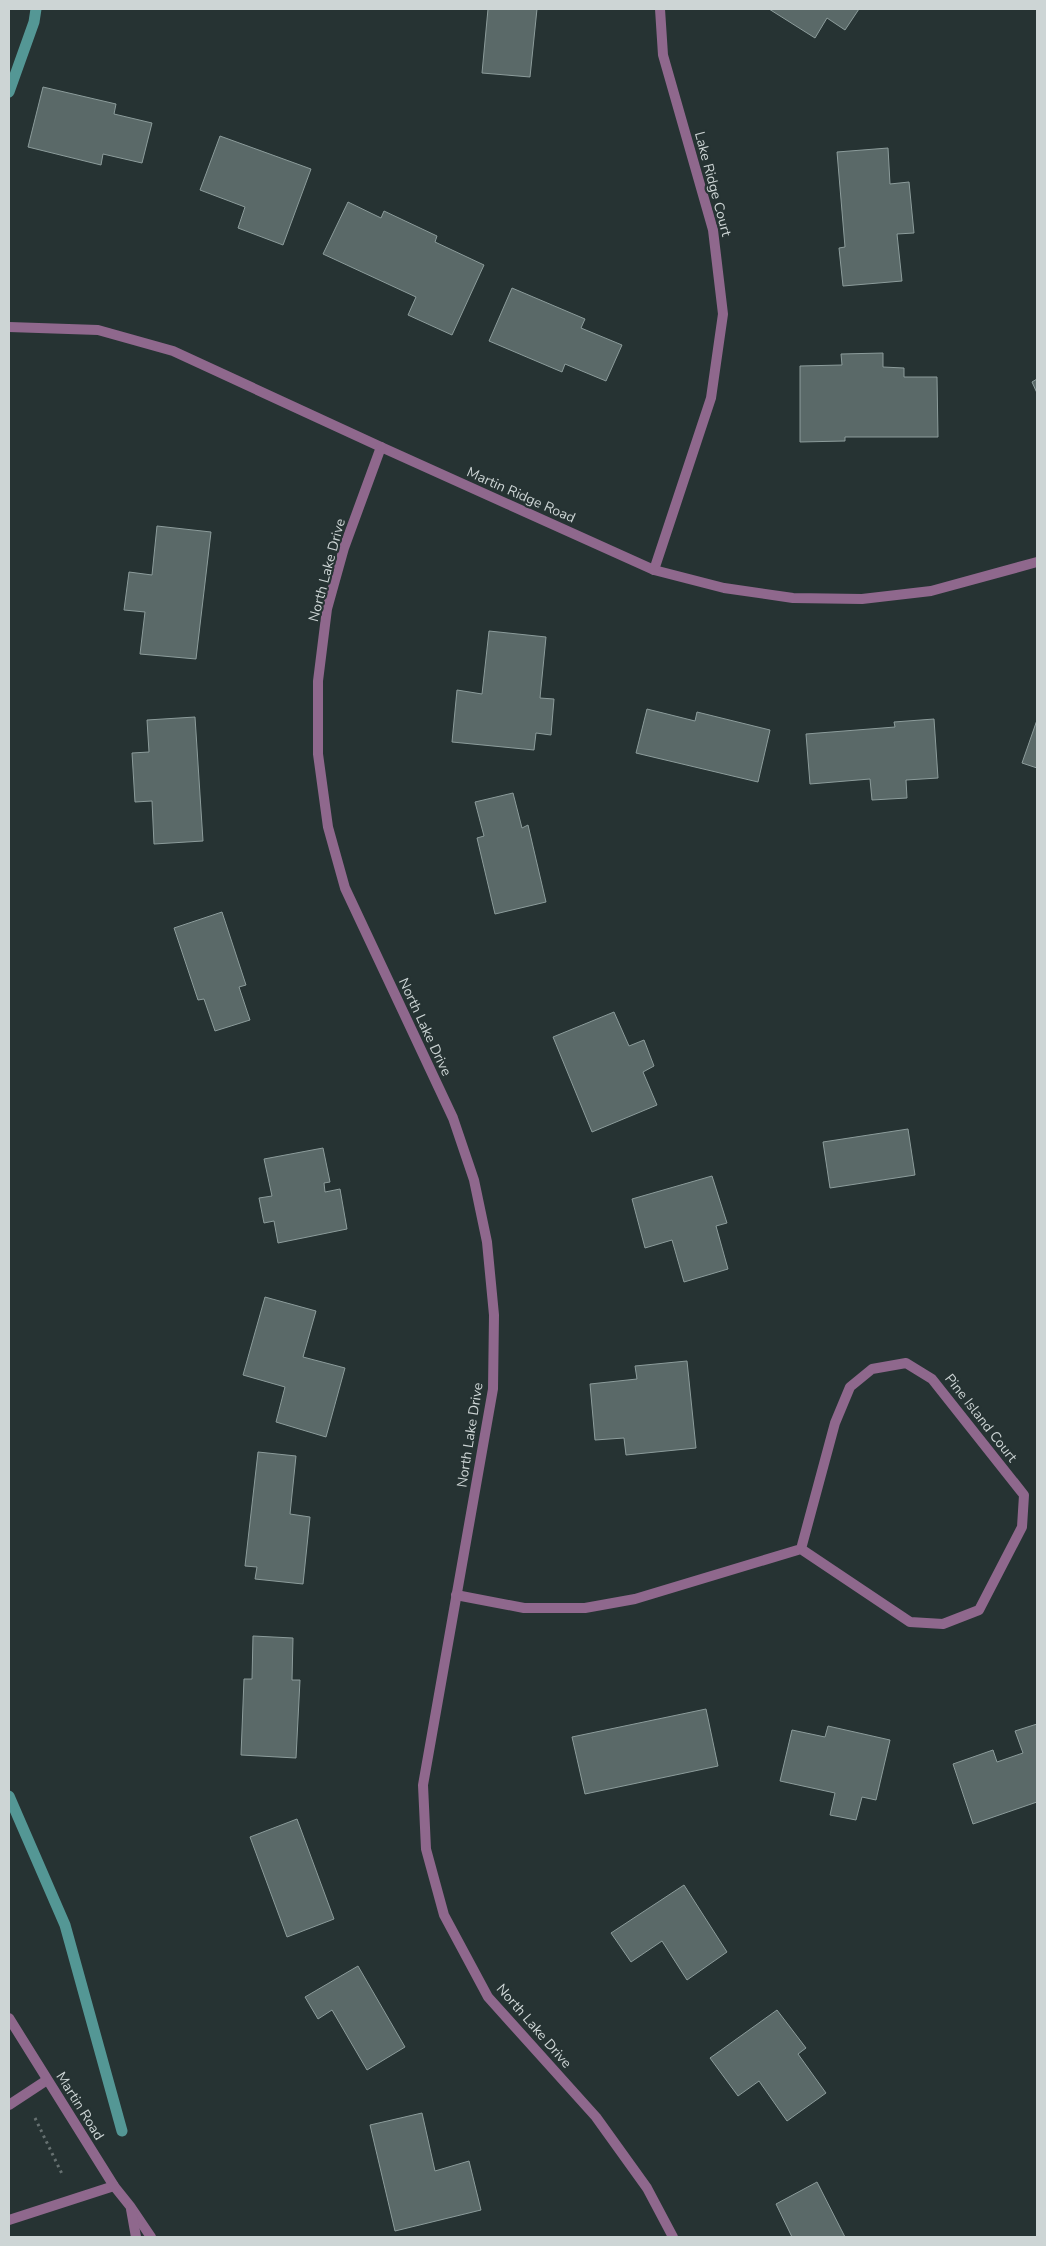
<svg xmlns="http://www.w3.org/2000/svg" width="1046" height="2246" font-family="'Nunito Sans',sans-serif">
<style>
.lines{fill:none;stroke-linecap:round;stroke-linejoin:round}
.stream{stroke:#549795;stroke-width:11}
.building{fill:#5a6968;stroke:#8c9c9b}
.path{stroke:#667171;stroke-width:3;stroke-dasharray:2.5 4;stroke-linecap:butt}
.minor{stroke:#8f688d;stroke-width:10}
.tertiary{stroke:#8f688d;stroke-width:10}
.labels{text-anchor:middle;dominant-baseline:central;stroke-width:4.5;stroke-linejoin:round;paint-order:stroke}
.street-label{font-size:14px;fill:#cdd5d5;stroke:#263333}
</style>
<rect width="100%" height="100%" fill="#263333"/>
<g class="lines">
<!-- stream -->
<g class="stream">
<polyline points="9,92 34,22 36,9"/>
<polyline points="9,1796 65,1925 122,2131"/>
</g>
</g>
<!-- building -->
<g class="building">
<polygon points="488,9 537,9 530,77 482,73"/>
<polygon points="769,9 859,9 845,30 827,18 815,38"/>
<polygon points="43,87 116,104 114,114 152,123 142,163 103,154 101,165 28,147"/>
<polygon points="220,136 311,169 283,245 238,228 245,207 200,190"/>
<polygon points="888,148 890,184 909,182 914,233 897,234 902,281 843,286 839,248 845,247 837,152"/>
<polygon points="348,202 381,218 384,211 437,236 435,242 484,265 452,335 408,315 416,297 323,254"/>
<polygon points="512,288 585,319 581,328 622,345 606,381 565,364 562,372 489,341"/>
<polygon points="883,353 883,367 904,368 904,377 937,377 938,437 845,437 845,441 800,442 800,366 842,365 841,354"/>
<polygon points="1037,379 1037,393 1032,382"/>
<polygon points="157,526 211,532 196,659 140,654 145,612 124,610 129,572 152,575"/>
<polygon points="489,631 546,637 540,698 554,699 551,735 536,733 534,750 452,742 457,690 482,694"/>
<polygon points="647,709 695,721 697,712 770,730 758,782 636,753"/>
<polygon points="195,717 203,841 154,844 152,801 135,802 132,753 149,752 147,720"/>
<polygon points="934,719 938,778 906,780 907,798 872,800 870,779 810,784 806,734 895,727 894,722"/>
<polygon points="1037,720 1037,768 1022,763"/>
<polygon points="513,793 522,828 528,825 546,902 495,914 477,838 484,836 475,802"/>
<polygon points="222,912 246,985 239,987 250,1020 215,1031 204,999 198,1000 174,928"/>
<polygon points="614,1012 629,1046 644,1040 654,1066 643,1072 657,1105 592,1132 553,1037"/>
<polygon points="908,1129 915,1175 830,1188 823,1142"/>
<polygon points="323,1148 330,1182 324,1183 325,1192 340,1189 347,1229 278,1243 274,1221 264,1223 259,1198 272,1196 264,1159"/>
<polygon points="712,1176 727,1223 716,1226 728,1269 684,1282 672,1240 645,1248 632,1199"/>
<polygon points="265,1297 316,1311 303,1357 345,1368 326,1437 276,1422 285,1387 243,1375"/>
<polygon points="687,1361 696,1448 626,1455 624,1438 595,1440 590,1384 637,1379 635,1366"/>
<polygon points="258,1452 296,1456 290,1514 310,1517 303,1584 255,1579 257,1567 245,1566"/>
<polygon points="253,1636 293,1638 292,1680 300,1680 296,1758 241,1755 244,1679 252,1679"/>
<polygon points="706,1709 718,1766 585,1794 572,1737"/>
<polygon points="1037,1724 1037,1802 973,1824 953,1764 993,1750 997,1762 1023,1753 1015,1731"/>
<polygon points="828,1726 890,1740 876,1800 862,1797 856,1820 830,1815 835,1793 780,1781 792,1730 825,1737"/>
<polygon points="297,1819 334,1919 287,1937 250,1837"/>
<polygon points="684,1885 727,1952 687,1980 662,1941 631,1962 611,1933"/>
<polygon points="358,1966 405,2047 367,2070 332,2010 318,2019 305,1997"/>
<polygon points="777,2010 806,2048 798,2054 826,2093 787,2121 759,2081 738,2096 710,2058"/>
<polygon points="422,2113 435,2171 469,2161 481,2210 395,2231 370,2125"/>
<polygon points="817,2182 845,2237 792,2237 776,2204"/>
</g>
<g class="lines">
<!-- path -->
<polyline class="path" points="35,2118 63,2176"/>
<!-- minor -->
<g class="minor">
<polyline points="9,327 98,330 173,351 381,447 654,570 724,588 793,598 862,599 931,591 1037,562"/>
<polyline points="381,447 344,548 327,609 318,681 318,754 328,827 345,888 453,1118 474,1180 487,1242 494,1315 493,1389 423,1785 426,1849 444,1915 488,1997 596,2117 647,2188 673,2237"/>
<polyline points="654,570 711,398 723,314 713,230 663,55 660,9"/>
<polyline points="456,1595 524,1608 585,1608 635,1599 801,1549 835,1423 850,1387 872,1369 906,1363 932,1379 1024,1495 1022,1527 979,1610 943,1624 910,1622 801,1549"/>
<polyline points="9,2105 47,2080"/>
<polyline points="9,2220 114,2186"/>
</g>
<!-- tertiary -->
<g class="tertiary">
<polyline points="9,2018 114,2186 130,2206 151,2237"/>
<polyline points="131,2209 136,2237"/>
</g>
</g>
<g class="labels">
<!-- street labels -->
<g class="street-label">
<text transform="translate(713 184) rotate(75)">Lake Ridge Court</text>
<text transform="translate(521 495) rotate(24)">Martin Ridge Road</text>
<text transform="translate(327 570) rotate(-75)">North Lake Drive</text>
<text transform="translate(425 1027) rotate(65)">North Lake Drive</text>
<text transform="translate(981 1418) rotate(52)">Pine Island Court</text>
<text transform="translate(470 1435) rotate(-81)">North Lake Drive</text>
<text transform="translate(534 2026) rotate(49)">North Lake Drive</text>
<text transform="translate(80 2106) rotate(58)">Martin Road</text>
</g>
</g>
<!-- border -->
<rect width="1046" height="2246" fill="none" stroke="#cdd5d5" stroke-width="20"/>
</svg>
